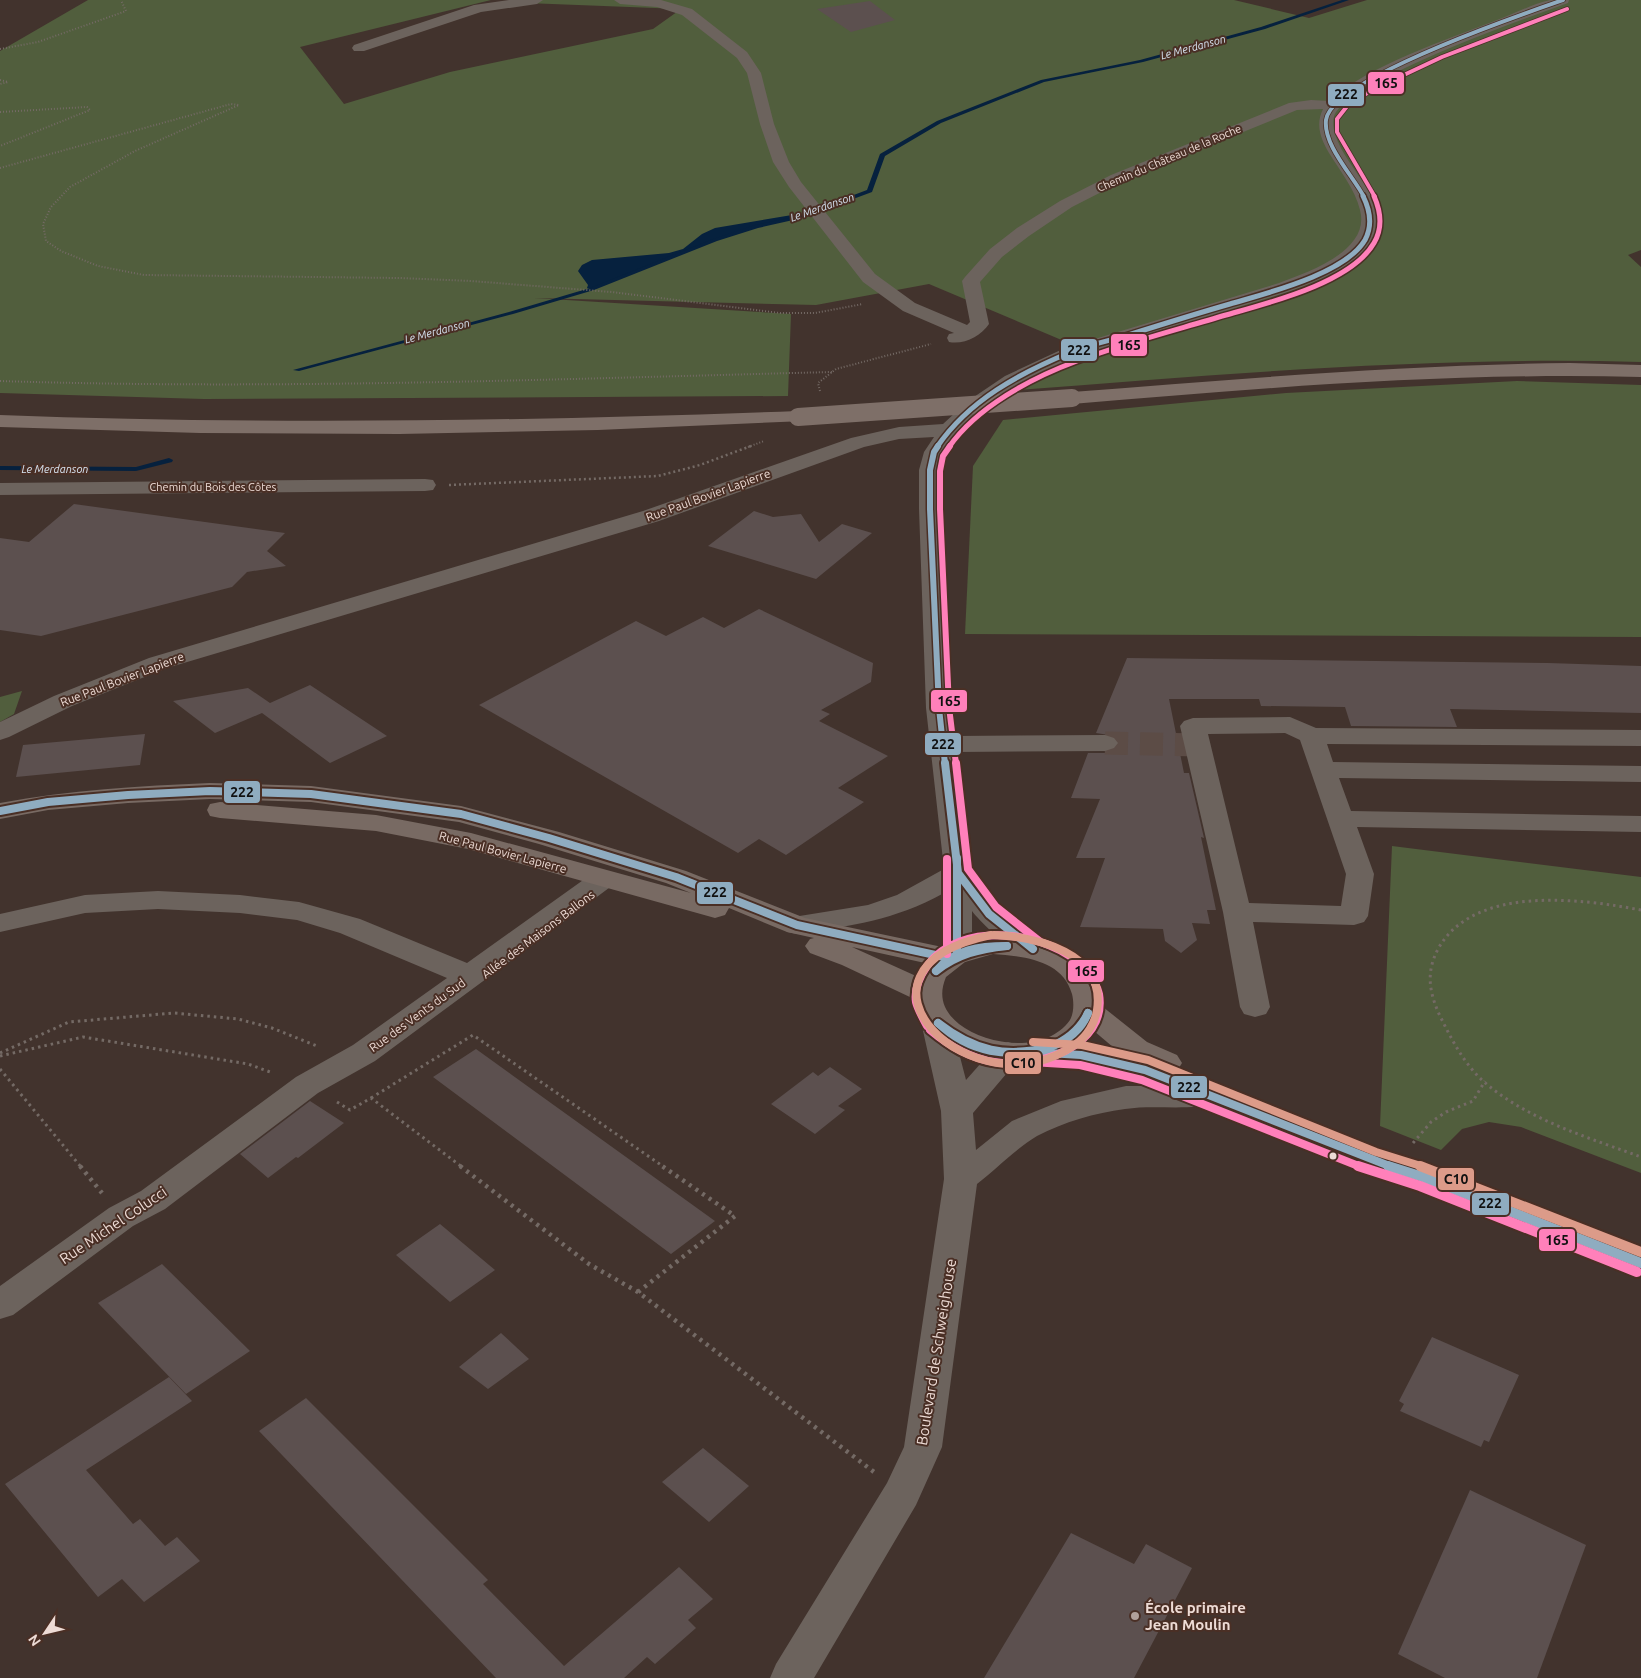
<svg xmlns="http://www.w3.org/2000/svg" width="1641" height="1678" font-family="Ubuntu,sans-serif">
<style>
.green{fill:#515e3d}
.water{fill:#06213e}
.lines{fill:none;stroke-linecap:round;stroke-linejoin:round}
.stream{fill:#06213e;fill-rule:evenodd}
.building{fill:#5c504f}
.minor-tunnel{stroke:#5c4c46;stroke-width:23;stroke-dasharray:23 12;stroke-linecap:butt}
.path-far3{stroke:#746a65;stroke-width:2;stroke-dasharray:1 2;stroke-linecap:butt}
.path-far2{stroke:#746a65;stroke-width:2.5;stroke-dasharray:2 3;stroke-linecap:butt}
.path-far1{stroke:#746a65;stroke-width:3;stroke-dasharray:2.5 4;stroke-linecap:butt}
.path{stroke:#746a65;stroke-width:4.5;stroke-dasharray:3 5;stroke-linecap:butt}
.minor{fill:#6c635d;fill-rule:evenodd}
.major{fill:#786a63;fill-rule:evenodd}
.highway{fill:#7e6f68;fill-rule:evenodd}
.highway-bridge{stroke:#7e6f68;stroke-width:18}
.bus-1-far4-casing{stroke:#4a2f25;stroke-width:5.5}
.bus-1-far3-casing{stroke:#4a2f25;stroke-width:8}
.bus-1-far2-casing{stroke:#4a2f25;stroke-width:9}
.bus-1-far1-casing{stroke:#4a2f25;stroke-width:12}
.bus-1-casing{stroke:#4a2f25;stroke-width:14}
.bus-2-far4-casing{stroke:#4a2f25;stroke-width:5.5}
.bus-2-far3-casing{stroke:#4a2f25;stroke-width:8}
.bus-2-far2-casing{stroke:#4a2f25;stroke-width:9}
.bus-2-far1-casing{stroke:#4a2f25;stroke-width:12}
.bus-2-casing{stroke:#4a2f25;stroke-width:14}
.bus-3-far1-casing{stroke:#4a2f25;stroke-width:12}
.bus-3-casing{stroke:#4a2f25;stroke-width:14}
.bus-1-far4{stroke:#8facc0;stroke-width:4}
.bus-1-far3{stroke:#8facc0;stroke-width:5}
.bus-1-far2{stroke:#8facc0;stroke-width:6}
.bus-1-far1{stroke:#8facc0;stroke-width:8}
.bus-1{stroke:#8facc0;stroke-width:10}
.bus-2-far4{stroke:#ff80ba;stroke-width:4}
.bus-2-far3{stroke:#ff80ba;stroke-width:5}
.bus-2-far2{stroke:#ff80ba;stroke-width:6}
.bus-2-far1{stroke:#ff80ba;stroke-width:8}
.bus-2{stroke:#ff80ba;stroke-width:10}
.bus-3-far1{stroke:#dc9b89;stroke-width:8}
.bus-3{stroke:#dc9b89;stroke-width:10}
.bus-dot{fill:#eddbd5;stroke:#4a2f25;stroke-width:2}
.poi-dot{fill:#b1a09a;stroke:#4a2f25;stroke-width:2}
.labels{text-anchor:middle;dominant-baseline:central;stroke-width:4;stroke-linejoin:round;paint-order:stroke}
.far-water-label{font-size:11px;font-style:italic;fill:#d7e4f2;stroke:#4a2f25}
.far-street-label{font-size:11px;fill:#eddbd5;stroke:#4a2f25}
.street-label{font-size:12px;fill:#eddbd5;stroke:#4a2f25}
.near-street-label{font-size:15px;fill:#eddbd5;stroke:#4a2f25}
.near-poi-label{font-size:15px;font-weight:bold;fill:#eddbd5;stroke:#4a2f25;text-anchor:start}
.line-badge{stroke:#4a2f25;stroke-width:2}
.pale-badge-label{font-size:14px;text-anchor:middle;font-weight:bold;fill:#111}
</style>
<rect width="100%" height="100%" fill="#42332d"/>
<!-- green -->
<g class="green">
<path d="M88 0H491L300 47 344 104 450 72 653 29 681 9 526 3 519 0H1234L1309 18 1367 0H1641V250L1628 255 1641 267V362C1433 356 1225 374 1018 390L1097 355 929 284 816 305 534 298 791 314 788 396 204 399 0 393V51Z"/>
<polygon points="1517,381 1641,385 1641,637 965,634 973,466 1003,420 1286,393"/>
<polygon points="22,691 14,714 0,722 0,697"/>
<polygon points="1392,846 1641,877 1641,1173 1521,1127 1489,1122 1462,1129 1441,1150 1380,1126"/>
</g>
<!-- water -->
<polygon class="water" points="792,215 800,217 757,226 715,240 592,289 587,288 588,285 578,271 582,265 592,260 669,253 683,249 702,234 715,228"/>
<g class="lines">
<!-- stream -->
<g class="stream">
<polygon points="1342,0 1349,0 1265,29 1143,62 1044,82 941,123 885,156 872,192 802,218 758,228 717,241 594,290 513,314 299,371 293,370 509,312 590,288 713,239 755,225 798,216 867,190 880,154 937,121 1041,80 1140,60 1261,27"/>
<polygon points="169,458 173,460 172,462 136,471 0,470 0,466 136,467"/>
</g>
</g>
<!-- building -->
<g class="building">
<polygon points="870,1 895,20 851,32 817,9"/>
<polygon points="74,504 285,533 267,551 286,566 247,572 232,587 41,636 0,630 0,538 29,542"/>
<polygon points="754,511 773,517 801,514 819,542 842,524 872,533 816,579 708,546"/>
<polygon points="759,609 873,663 871,682 821,710 830,714 819,721 888,756 838,788 864,802 786,855 759,839 738,853 479,705 636,621 666,636 703,617 724,628"/>
<polygon points="1127,658 1548,663 1641,666 1641,713 1450,709 1457,727 1351,726 1345,707 1261,706 1259,699 1169,699 1184,773 1189,773 1204,838 1201,837 1216,910 1207,910 1210,924 1192,923 1197,940 1181,953 1165,941 1163,929 1080,927 1105,858 1076,858 1100,799 1071,798 1088,753 1106,753 1115,750 1119,744 1115,736 1096,733"/>
<polygon points="310,685 387,736 330,763 262,713 215,733 173,701 248,688 270,703"/>
<polygon points="145,734 140,765 16,777 23,745"/>
<polygon points="476,1049 512,1075 715,1221 671,1254 433,1077"/>
<polygon points="830,1067 862,1089 838,1106 845,1110 815,1134 771,1104 813,1072 818,1076"/>
<polygon points="310,1101 344,1123 298,1158 296,1157 268,1178 240,1154"/>
<polygon points="440,1224 495,1270 450,1302 396,1255"/>
<polygon points="162,1264 250,1351 186,1394 98,1303"/>
<polygon points="501,1333 529,1359 488,1389 459,1367"/>
<polygon points="1432,1337 1519,1375 1489,1442 1484,1440 1481,1447 1400,1411 1404,1404 1399,1401"/>
<polygon points="169,1377 192,1401 86,1470 133,1524 140,1519 165,1546 177,1537 200,1561 144,1602 122,1579 98,1597 5,1484"/>
<polygon points="306,1398 488,1580 483,1584 564,1666 679,1567 713,1599 688,1620 696,1628 655,1664 647,1657 624,1678 496,1678 259,1431"/>
<polygon points="703,1448 749,1486 709,1522 662,1482"/>
<polygon points="1470,1490 1586,1545 1537,1678 1445,1678 1398,1654"/>
<polygon points="1071,1533 1134,1564 1146,1544 1192,1568 1134,1678 984,1678"/>
</g>
<g class="lines">
<!-- minor-tunnel -->
<polyline class="minor-tunnel" points="1105,743 1197,745"/>
<!-- path-far3 -->
<g class="path-far3">
<polyline points="0,49 38,42 126,11 121,0"/>
<polyline points="0,80 8,82 0,84"/>
<polyline points="0,112 87,107 90,110 0,146"/>
<polyline points="0,168 231,104 239,105 135,151 70,187 51,207 43,224 46,241 61,251 98,266 144,275 399,278 471,281 612,292 780,313 815,313 863,304"/>
<path d="M0 381C277 390 555 379 832 372"/>
<polyline points="820,391 818,383 836,369 931,344"/>
<polyline points="748,447 764,441"/>
</g>
<!-- path-far2 -->
<polyline class="path-far2" points="449,485 658,476 700,465 751,446"/>
<!-- path-far1 -->
<g class="path-far1">
<path d="M1641 910C1582 899 1474 884 1438 949 1426 972 1429 991 1439 1014 1451 1038 1462 1061 1482 1080 1525 1119 1587 1137 1641 1157"/>
<polyline points="0,1053 69,1022 174,1013 238,1019 272,1028 317,1046"/>
<polyline points="0,1056 83,1037 248,1064 273,1073"/>
<polyline points="0,1069 81,1167"/>
<polyline points="371,1098 473,1035 664,1167"/>
<polyline points="337,1102 350,1110 371,1098 462,1167"/>
<polyline points="1413,1143 1431,1122 1446,1112 1473,1101 1485,1081"/>
</g>
<!-- path -->
<g class="path">
<polyline points="80,1166 102,1193"/>
<polyline points="460,1166 589,1264 638,1292 874,1472"/>
<polyline points="638,1292 735,1216 662,1166"/>
</g>
<!-- minor -->
<g class="minor">
<polygon points="509,0 543,0 537,4 481,12 364,51 354,51 352,48 354,45 474,5"/>
<path d="M614 0H661L692 9 747 52 761 73 774 124 789 162 801 182 875 274 915 303 967 325 970 322 962 281 965 277 990 249 1017 228 1060 201 1111 175 1289 103 1311 100 1330 101C1364 67 1451 38 1497 20 1514 14 1532 4 1550 0 1556 0 1563 0 1569 0L1568 3C1507 25 1446 47 1389 76 1371 85 1348 95 1336 112 1332 118 1333 127 1335 134 1341 154 1357 171 1367 189 1374 201 1381 215 1378 229 1371 260 1318 281 1291 291L1079 356 1019 384 982 409 956 434 944 452 941 470 952 708 955 736 1105 735 1114 738 1118 743 1114 748 1105 751 957 752 972 872 999 908 1043 942 1048 949 1043 956C1036 958 1031 959 1024 956 1011 951 980 922 972 911V954L967 961 957 964 947 961 942 954 944 893C893 921 853 925 797 934L787 932 782 925 787 918 868 905 897 895 944 869 926 708 919 509V470L924 452 934 437 899 439 864 447 659 521 167 668 72 706 9 737 0 740V722L54 696 149 658 643 511 851 438 899 427 943 424 968 401 1005 376 1065 348 1279 283C1308 272 1371 251 1360 210 1355 189 1340 171 1329 153 1321 139 1315 125 1323 109L1297 110 1123 181 1072 207 1029 236 1002 257 980 282 989 324C981 336 964 345 949 342L947 338 949 334 954 333 903 311 863 282 789 187 773 162 760 124 747 73 737 58 682 15 657 7 620 4Z"/>
<polygon points="425,479 433,480 436,485 433,490 425,491 0,495 0,483"/>
<path d="M1290 717 1316 728 1641 730V746L1327 744 1333 762 1641 766V782L1339 778 1351 811 1641 816V832L1357 827 1374 874 1368 916 1364 922 1354 925 1253 922 1270 1007 1266 1014 1255 1017 1244 1014 1240 1007 1223 912 1180 726 1184 721 1193 718ZM1285 733 1300 740 1346 874 1341 906 1249 903 1208 734Z"/>
<polygon points="603,870 613,873 617,879 613,885 375,1061 318,1093 165,1209 133,1226 13,1315 0,1319 0,1286 109,1208 141,1191 296,1077 353,1045 447,978 340,933 297,920 240,913 158,909 85,913 0,932 0,914 85,895 158,891 240,895 299,902 360,919 467,963 593,873"/>
<path d="M936 1012 947 1015 951 1022 966 1080 997 1045 1008 1042 1019 1045 1024 1053 973 1113 976 1150 1012 1121 1061 1101 1126 1086H1185L1209 1083 1220 1086 1225 1094 1220 1102C1187 1112 1157 1104 1125 1109 1095 1113 1064 1122 1037 1136 1018 1147 995 1170 977 1184L942 1447 916 1505 814 1678H770L776 1664 887 1483 904 1447 944 1179 941 1111 921 1022 925 1015Z"/>
</g>
<!-- major -->
<path class="major" d="M210 783 311 786 461 806 559 832 686 871 805 918 947 948 993 936 1031 940 1067 951 1088 966 1099 984 1104 1001 1103 1007 1147 1042 1177 1055 1182 1063 1177 1071 1385 1152 1435 1168 1641 1249V1276L1411 1186 1361 1170 1137 1079 1081 1066 1031 1062 1000 1063 963 1053 947 1045 927 1030 916 1013 912 998 842 965 810 953 805 946 810 939 814 938 787 932 729 908 725 915 715 918 468 849 376 831 220 818 210 816 207 810 210 804 220 802 376 815 471 833 691 893 666 883 539 844 459 822 311 802 210 799 128 803 48 810 0 819V803C70 790 139 786 210 783ZM852 947 925 963 916 976ZM993 954C1023 956 1063 960 1072 994 1074 1002 1074 1013 1070 1020 1046 1054 987 1046 959 1024 943 1011 938 996 946 977L965 962ZM1094 1031 1120 1053 1081 1044Z"/>
<!-- highway -->
<g class="highway">
<path d="M1570 363 1641 365V377C1450 372 1262 388 1072 404L1065 402 1062 398 1065 394 1072 392C1238 379 1403 365 1570 363Z"/>
<path d="M798 411 805 413 808 417 805 421 598 430 399 434 200 433 0 427V415C266 425 532 421 798 411Z"/>
</g>
<!-- highway-bridge -->
<polyline class="highway-bridge" points="798,417 1072,398"/>
<defs>
<path id="bus-1-far4" d="M1364 197C1353 176 1323 145 1326 120 1331 79 1523 14 1563 0"/>
<path id="bus-1-far3" d="M937 447C969 400 1020 373 1071 352 1088 345 1108 341 1125 336 1160 325 1195 314 1230 304 1267 293 1345 274 1365 240 1373 225 1370 210 1363 196"/>
<polyline id="bus-1-far2" points="938,446 934,452 930,470 930,509 939,708 945,764"/>
<g id="bus-1-far1">
<polyline points="945,763 958,873 989,914 1033,949"/>
<polyline points="0,811 48,802 128,795 210,791 311,794 461,814 549,838 676,877 797,925 949,958"/>
<polyline points="957,858 957,954"/>
<path d="M936 971C954 949 980 946 1007 946"/>
<path d="M936 971C958 954 979 949 1007 946"/>
<path d="M938 1023C974 1051 1006 1058 1050 1047"/>
<path d="M938 1023C969 1053 1009 1059 1050 1047"/>
<path d="M1050 1047C1067 1040 1080 1030 1088 1013"/>
<path d="M1050 1047C1067 1041 1081 1031 1088 1013"/>
<polyline points="1032,1052 1081,1055 1145,1070 1392,1167"/>
</g>
<polyline id="bus-1" points="1388,1166 1423,1177 1641,1263"/>
<polyline id="bus-2-far4" points="1375,197 1337,132 1337,119 1348,105 1372,90 1442,57 1567,9"/>
<path id="bus-2-far3" d="M949 447C977 407 1031 378 1077 361 1125 343 1176 330 1226 315 1268 303 1351 283 1374 243 1383 228 1381 212 1374 196"/>
<polyline id="bus-2-far2" points="950,446 943,456 940,471 940,509 949,707 956,764"/>
<g id="bus-2-far1">
<polyline points="956,763 968,869 996,907 1039,941"/>
<polyline points="947,859 947,954"/>
<path d="M927 1026C923 1018 918 1010 916 1002 914 989 920 976 927 966 959 920 1049 930 1084 968 1090 975 1097 984 1099 994 1108 1048 1035 1069 994 1062 969 1058 949 1046 930 1030"/>
<polyline points="1031,1062 1080,1065 1142,1080 1361,1167"/>
</g>
<polyline id="bus-2" points="1358,1166 1420,1186 1637,1272"/>
<g id="bus-3-far1">
<path d="M991 935C825 970 973 1117 1076 1044 1087 1036 1095 1023 1097 1010 1106 952 1036 937 994 935"/>
<polyline points="1033,1042 1082,1045 1148,1060 1376,1152 1424,1167"/>
</g>
<polyline id="bus-3" points="1420,1166 1641,1252"/>
</defs>
<!-- bus-1-far4 casing -->
<use href="#bus-1-far4" class="bus-1-far4-casing"/>
<!-- bus-1-far3 casing -->
<use href="#bus-1-far3" class="bus-1-far3-casing"/>
<!-- bus-1-far2 casing -->
<use href="#bus-1-far2" class="bus-1-far2-casing"/>
<!-- bus-1-far1 casing -->
<use href="#bus-1-far1" class="bus-1-far1-casing"/>
<!-- bus-1 casing -->
<use href="#bus-1" class="bus-1-casing"/>
<!-- bus-2-far4 casing -->
<use href="#bus-2-far4" class="bus-2-far4-casing"/>
<!-- bus-2-far3 casing -->
<use href="#bus-2-far3" class="bus-2-far3-casing"/>
<!-- bus-2-far2 casing -->
<use href="#bus-2-far2" class="bus-2-far2-casing"/>
<!-- bus-2-far1 casing -->
<use href="#bus-2-far1" class="bus-2-far1-casing"/>
<!-- bus-2 casing -->
<use href="#bus-2" class="bus-2-casing"/>
<!-- bus-3-far1 casing -->
<use href="#bus-3-far1" class="bus-3-far1-casing"/>
<!-- bus-3 casing -->
<use href="#bus-3" class="bus-3-casing"/>
<!-- bus-1-far4 -->
<use href="#bus-1-far4" class="bus-1-far4"/>
<!-- bus-1-far3 -->
<use href="#bus-1-far3" class="bus-1-far3"/>
<!-- bus-1-far2 -->
<use href="#bus-1-far2" class="bus-1-far2"/>
<!-- bus-1-far1 -->
<use href="#bus-1-far1" class="bus-1-far1"/>
<!-- bus-1 -->
<use href="#bus-1" class="bus-1"/>
<!-- bus-2-far4 -->
<use href="#bus-2-far4" class="bus-2-far4"/>
<!-- bus-2-far3 -->
<use href="#bus-2-far3" class="bus-2-far3"/>
<!-- bus-2-far2 -->
<use href="#bus-2-far2" class="bus-2-far2"/>
<!-- bus-2-far1 -->
<use href="#bus-2-far1" class="bus-2-far1"/>
<!-- bus-2 -->
<use href="#bus-2" class="bus-2"/>
<!-- bus-3-far1 -->
<use href="#bus-3-far1" class="bus-3-far1"/>
<!-- bus-3 -->
<use href="#bus-3" class="bus-3"/>
</g>
<!-- markers -->
<circle class="bus-dot" cx="1333" cy="1156" r="4.5"/>
<circle class="poi-dot" cx="1135" cy="1616" r="5"/>
<g class="labels">
<!-- far-water labels -->
<g class="far-water-label">
<text transform="translate(1193 47) rotate(-15)">Le Merdanson</text>
<text transform="translate(822 207) rotate(-19)">Le Merdanson</text>
<text transform="translate(437 331) rotate(-15)">Le Merdanson</text>
<text x="55" y="469">Le Merdanson</text>
</g>
<!-- far-street labels -->
<g class="far-street-label">
<text transform="translate(1169 158) rotate(-23)">Chemin du Château de la Roche</text>
<text x="213" y="487">Chemin du Bois des Côtes</text>
</g>
<!-- street labels -->
<g class="street-label">
<text transform="translate(708 495) rotate(-20)">Rue Paul Bovier Lapierre</text>
<text transform="translate(122 679) rotate(-21)">Rue Paul Bovier Lapierre</text>
<text transform="translate(503 852) rotate(15)">Rue Paul Bovier Lapierre</text>
<text transform="translate(538 934) rotate(-37)">Allée des Maisons Ballons</text>
<text transform="translate(417 1015) rotate(-36)">Rue des Vents du Sud</text>
</g>
<!-- near-street labels -->
<g class="near-street-label">
<text transform="translate(113 1225) rotate(-34)">Rue Michel Colucci</text>
<text transform="translate(936 1352) rotate(-81)">Boulevard de Schweighouse</text>
</g>
<!-- near-poi labels -->
<g class="near-poi-label">
<text x="1145" y="1607">École primaire<tspan x="1145" dy="17">Jean Moulin</tspan></text>
</g>
</g>
<g class="line-badge">
<rect x="1367" y="71" width="38" height="24" rx="5" fill="#ff80ba"/>
<rect x="1327" y="83" width="38" height="24" rx="5" fill="#8facc0"/>
<rect x="1110" y="333" width="38" height="24" rx="5" fill="#ff80ba"/>
<rect x="1060" y="338" width="38" height="24" rx="5" fill="#8facc0"/>
<rect x="930" y="689" width="38" height="24" rx="5" fill="#ff80ba"/>
<rect x="924" y="732" width="38" height="24" rx="5" fill="#8facc0"/>
<rect x="223" y="780" width="38" height="24" rx="5" fill="#8facc0"/>
<rect x="696" y="881" width="38" height="24" rx="5" fill="#8facc0"/>
<rect x="1067" y="959" width="38" height="24" rx="5" fill="#ff80ba"/>
<rect x="1004" y="1051" width="38" height="24" rx="5" fill="#dc9b89"/>
<rect x="1170" y="1075" width="38" height="24" rx="5" fill="#8facc0"/>
<rect x="1437" y="1167" width="38" height="24" rx="5" fill="#dc9b89"/>
<rect x="1471" y="1192" width="39" height="24" rx="5" fill="#8facc0"/>
<rect x="1538" y="1228" width="38" height="24" rx="5" fill="#ff80ba"/>
</g>
<g class="pale-badge-label">
<text x="1386" y="88">165</text>
<text x="1346" y="99">222</text>
<text x="1129" y="350">165</text>
<text x="1079" y="355">222</text>
<text x="949" y="706">165</text>
<text x="943" y="749">222</text>
<text x="242" y="797">222</text>
<text x="715" y="897">222</text>
<text x="1086" y="976">165</text>
<text x="1023" y="1068">C10</text>
<text x="1189" y="1092">222</text>
<text x="1456" y="1184">C10</text>
<text x="1490" y="1208">222</text>
<text x="1557" y="1245">165</text>
</g>
<!-- north arrow -->
<g transform="translate(45 1633) rotate(235)" stroke="#4a2f25" stroke-width="4" paint-order="stroke">
<path d="M0-4L9 19L0 12L-9 19Z" fill="#eddbd5"/>
<text y="-8" font-size="14" font-weight="bold" text-anchor="middle" fill="#eddbd5">N</text>
</g>
</svg>
